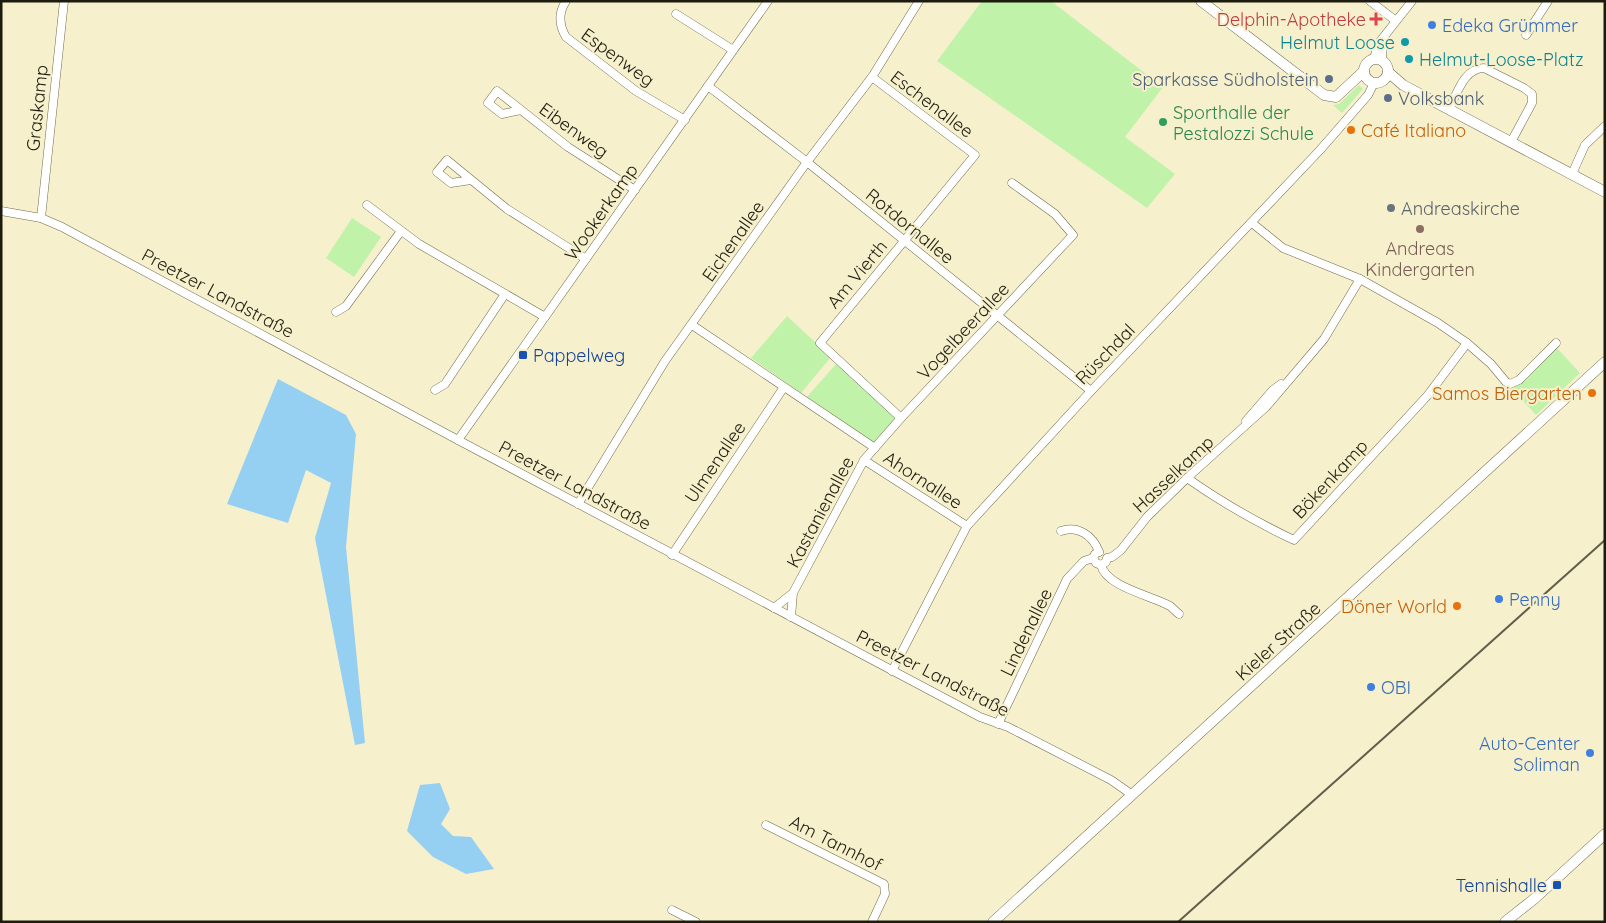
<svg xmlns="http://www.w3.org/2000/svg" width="1606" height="923" font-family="Quicksand,sans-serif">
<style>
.green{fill:#c0f3a9}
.water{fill:#95d0f2}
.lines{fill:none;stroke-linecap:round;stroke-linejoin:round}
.street-casing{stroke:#706b4c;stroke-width:9}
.secondary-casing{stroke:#706b4c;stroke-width:11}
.street{stroke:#fff;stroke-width:8}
.secondary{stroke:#fff;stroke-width:10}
.rail{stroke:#615e4a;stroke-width:2}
.health-dot{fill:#e0444e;stroke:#f6f0cd;stroke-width:2}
.shop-dot{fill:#3f7fe0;stroke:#f6f0cd;stroke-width:2}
.culture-dot{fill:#0f9aa8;stroke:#f6f0cd;stroke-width:2}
.service-dot{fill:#5c6f8a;stroke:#f6f0cd;stroke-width:2}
.leisure-dot{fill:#2e9e5b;stroke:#f6f0cd;stroke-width:2}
.food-dot{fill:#e8710a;stroke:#f6f0cd;stroke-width:2}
.worship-dot{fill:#6b7280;stroke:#f6f0cd;stroke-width:2}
.education-dot{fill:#8d6e63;stroke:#f6f0cd;stroke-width:2}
.transit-dot{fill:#1a4fb4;stroke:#f6f0cd;stroke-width:2}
.labels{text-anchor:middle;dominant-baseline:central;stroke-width:4;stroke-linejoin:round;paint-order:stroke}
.health-label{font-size:18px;fill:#be3a42;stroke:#f6f0cd;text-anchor:end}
.shop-label{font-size:18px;fill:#366cbe;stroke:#f6f0cd;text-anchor:start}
.culture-label{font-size:18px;fill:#0d838f;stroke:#f6f0cd;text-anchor:end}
.street-label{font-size:18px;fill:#1d1b0e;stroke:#f6f0cd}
.service-label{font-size:18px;fill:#4e5e75;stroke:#f6f0cd;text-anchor:end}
.leisure-label{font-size:18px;fill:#27864d;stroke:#f6f0cd;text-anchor:start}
.food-label{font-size:18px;fill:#c56008;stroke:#f6f0cd;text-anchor:end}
.worship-label{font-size:18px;fill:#5b616d;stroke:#f6f0cd;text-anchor:start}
.education-label{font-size:18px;fill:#785e54;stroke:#f6f0cd}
.transit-label{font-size:18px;fill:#164399;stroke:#f6f0cd;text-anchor:start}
</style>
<rect width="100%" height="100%" fill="#f6f0cd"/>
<!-- green -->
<g class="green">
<polygon points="982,1 1051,1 1163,87 1125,137 1175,174 1147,208 937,61"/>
<polygon points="1359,85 1363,89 1342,113 1333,105 1339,104"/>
<polygon points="352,218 381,237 354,277 326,258"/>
<polygon points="787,316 831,357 801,393 751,358"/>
<polygon points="1557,348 1580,373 1536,415 1512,389"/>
<polygon points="837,363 896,418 874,443 806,398"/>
</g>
<!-- water -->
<g class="water">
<polygon points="278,379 346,415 356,434 346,547 365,743 355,745 315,538 331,483 306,470 288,523 227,504"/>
<polygon points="440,783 450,809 441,824 453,836 471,837 494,869 466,874 433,857 407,831 420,785"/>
</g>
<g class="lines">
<defs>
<g id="street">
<path d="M566 1C558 13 559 25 566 37L636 91 685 120"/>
<polyline points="1370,1 1396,21"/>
<polyline points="676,14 733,50"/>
<polyline points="1526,35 1548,1"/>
<polyline points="1374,59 1378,44 1412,1"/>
<polyline points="1382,61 1383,40"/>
<polyline points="872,77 975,155 820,343 901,418"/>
<polyline points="708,86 807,162 1091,391"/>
<path d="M1449 109C1457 94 1464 68 1484 68L1524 88 1532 94V103L1511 142"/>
<polyline points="521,110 502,114 488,103 497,91 568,147 635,190"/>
<polyline points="1572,174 1585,145 1605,126"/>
<polyline points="471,180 451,183 437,172 447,160 507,209 586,259"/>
<polyline points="367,205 419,244 545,317"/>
<polyline points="1,211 41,218 62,227 458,440 980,717 1008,727 1111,780 1131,794"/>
<polyline points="41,218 64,1"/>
<polyline points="1252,223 1283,248 1360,279 1438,323 1467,343 1491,364 1506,382 1510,384 1519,380 1556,343"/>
<polyline points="336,312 346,306 401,231"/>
<polyline points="692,325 875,448"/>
<polyline points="435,390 445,384 505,294"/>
<polyline points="1246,421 1273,390 1281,384"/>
<polyline points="458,440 768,1"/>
<polyline points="864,460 967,526"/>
<path d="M1187 478C1221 502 1256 522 1294 540L1428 395 1467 343"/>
<polyline points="578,504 665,361 807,162 872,77 919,1"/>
<path d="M1061 531C1077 525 1093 535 1099 552"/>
<polyline points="672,555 784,387"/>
<path d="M1093 558 1096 563 1101 565C1106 587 1153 596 1170 606 1173 608 1176 612 1179 614"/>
<polyline points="1101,565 1106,562 1107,558 1112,557 1121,550 1147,517 1187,478 1266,407 1324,339 1360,279"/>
<polyline points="774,608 793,593"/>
<polyline points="791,617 793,593 864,460 901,418 1073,235 1055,214 1012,183"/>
<polyline points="892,671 967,526 1091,391 1320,150 1368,95 1374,83"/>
<polyline points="998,724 1067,579 1084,561 1093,558 1095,554 1099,552"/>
<polyline points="766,825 884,884 885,894 872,922"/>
<polyline points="672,910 696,922"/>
</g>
<g id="secondary">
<polyline points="1201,1 1324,95 1336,97 1364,71"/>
<circle cx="1376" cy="71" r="12"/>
<polyline points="1388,72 1403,85 1605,192"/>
<polyline points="993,922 1605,362"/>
<polyline points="1505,922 1534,899 1605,834"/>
</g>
</defs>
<!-- street casing -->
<use href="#street" class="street-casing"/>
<!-- secondary casing -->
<use href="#secondary" class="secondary-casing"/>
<!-- street -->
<use href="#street" class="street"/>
<!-- secondary -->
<use href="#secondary" class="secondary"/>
<!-- rail -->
<polyline class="rail" points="1178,922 1605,540"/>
</g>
<!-- markers -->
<path class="health-dot" d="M1373.5 11.5h5v5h5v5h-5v5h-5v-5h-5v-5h5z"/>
<g class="shop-dot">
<circle cx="1432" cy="25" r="5"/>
<circle cx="1499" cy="599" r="5"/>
<circle cx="1371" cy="687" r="5"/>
<circle cx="1590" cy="753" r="5"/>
</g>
<g class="culture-dot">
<circle cx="1405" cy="42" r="5"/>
<circle cx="1409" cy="59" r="5"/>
</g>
<g class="service-dot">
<circle cx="1329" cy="79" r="5"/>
<circle cx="1388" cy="98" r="5"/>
</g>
<circle class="leisure-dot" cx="1163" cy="122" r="5"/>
<g class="food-dot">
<circle cx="1351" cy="130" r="5"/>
<circle cx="1592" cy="393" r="5"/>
<circle cx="1457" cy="606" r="5"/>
</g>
<circle class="worship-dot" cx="1391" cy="208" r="5"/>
<circle class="education-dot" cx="1420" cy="229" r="5"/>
<g class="transit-dot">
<rect x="518" y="350" width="10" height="10" rx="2.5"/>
<rect x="1552" y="880" width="10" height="10" rx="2.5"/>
</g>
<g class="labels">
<!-- health labels -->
<g class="health-label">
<text x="1366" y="19">Delphin-Apotheke</text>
</g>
<!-- shop labels -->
<g class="shop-label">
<text x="1442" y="25">Edeka Grümmer</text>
<text x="1509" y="599">Penny</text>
<text x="1381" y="687">OBI</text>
<text x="1580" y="743" text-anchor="end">Auto-Center<tspan x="1580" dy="21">Soliman</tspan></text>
</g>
<!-- culture labels -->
<g class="culture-label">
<text x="1395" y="42">Helmut Loose</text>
<text x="1419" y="59" text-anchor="start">Helmut-Loose-Platz</text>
</g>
<!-- street labels -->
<g class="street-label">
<text transform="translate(618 57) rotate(36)">Espenweg</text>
<text transform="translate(932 104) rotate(37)">Eschenallee</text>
<text transform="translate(37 108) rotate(-84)">Graskamp</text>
<text transform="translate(574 130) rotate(36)">Eibenweg</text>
<text transform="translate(601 212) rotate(-55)">Wookerkamp</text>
<text transform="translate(910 226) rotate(39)">Rotdornallee</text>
<text transform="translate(733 241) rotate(-55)">Eichenallee</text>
<text transform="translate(857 274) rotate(-50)">Am Vierth</text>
<text transform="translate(218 293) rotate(28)">Preetzer Landstraße</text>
<text transform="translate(963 331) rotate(-47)">Vogelbeerallee</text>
<text transform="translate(1105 354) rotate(-46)">Rüschdal</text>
<text transform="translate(715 462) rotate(-56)">Ulmenallee</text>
<text transform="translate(1173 474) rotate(-43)">Hasselkamp</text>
<text transform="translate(1330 479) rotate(-47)">Bökenkamp</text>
<text transform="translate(923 480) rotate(33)">Ahornallee</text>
<text transform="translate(575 485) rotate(28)">Preetzer Landstraße</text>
<text transform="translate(820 512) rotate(-62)">Kastanienallee</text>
<text transform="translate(1026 632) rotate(-64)">Lindenallee</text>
<text transform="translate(1278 641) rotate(-42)">Kieler Straße</text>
<text transform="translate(933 673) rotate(27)">Preetzer Landstraße</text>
<text transform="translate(836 843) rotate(27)">Am Tannhof</text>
</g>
<!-- service labels -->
<g class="service-label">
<text x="1319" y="79">Sparkasse Südholstein</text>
<text x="1398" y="98" text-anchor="start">Volksbank</text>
</g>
<!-- leisure labels -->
<g class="leisure-label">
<text x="1173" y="112">Sporthalle der<tspan x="1173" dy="21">Pestalozzi Schule</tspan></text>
</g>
<!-- food labels -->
<g class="food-label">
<text x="1361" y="130" text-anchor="start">Café Italiano</text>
<text x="1582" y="393">Samos Biergarten</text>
<text x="1447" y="606">Döner World</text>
</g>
<!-- worship labels -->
<g class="worship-label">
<text x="1401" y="208">Andreaskirche</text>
</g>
<!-- education labels -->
<g class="education-label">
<text x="1420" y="248">Andreas<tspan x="1420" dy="21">Kindergarten</tspan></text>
</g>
<!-- transit labels -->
<g class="transit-label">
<text x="533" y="355">Pappelweg</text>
<text x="1547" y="885" text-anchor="end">Tennishalle</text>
</g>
</g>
<!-- border -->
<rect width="1606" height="923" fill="none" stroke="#1d1b0e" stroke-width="5"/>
</svg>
